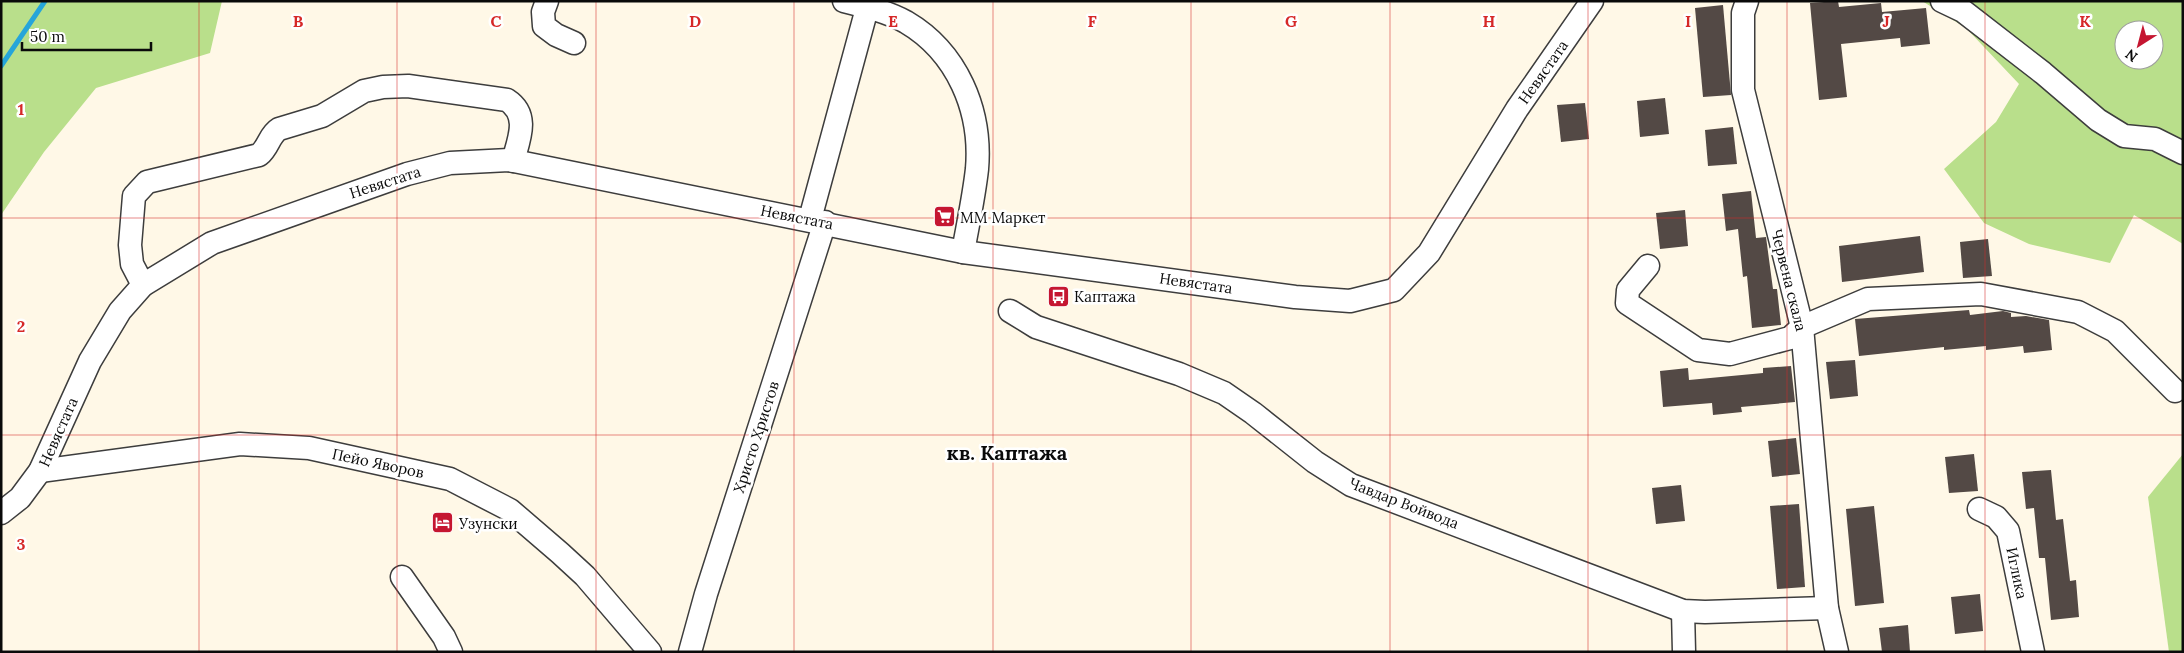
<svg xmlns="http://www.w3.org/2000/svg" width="2184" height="653" font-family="Lora,serif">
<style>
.forest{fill:#b9df8b;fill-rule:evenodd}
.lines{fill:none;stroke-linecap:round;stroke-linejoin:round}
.stream{stroke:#26a5da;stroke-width:5}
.building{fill:#534945}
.minor-casing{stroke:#3d3d3d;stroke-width:25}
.minor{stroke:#fff;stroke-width:22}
.grid{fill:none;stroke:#d62828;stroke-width:1;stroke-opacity:0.55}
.labels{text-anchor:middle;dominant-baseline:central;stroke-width:5;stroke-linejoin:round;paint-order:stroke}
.street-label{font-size:15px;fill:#0a0a0a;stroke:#fff}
.poi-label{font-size:15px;fill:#0a0a0a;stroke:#fff;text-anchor:start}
.district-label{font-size:20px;font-weight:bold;fill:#0a0a0a;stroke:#fff}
.grid-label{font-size:16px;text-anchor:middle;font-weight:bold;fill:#d62828;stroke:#fff;stroke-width:5;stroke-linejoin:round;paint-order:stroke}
</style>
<rect width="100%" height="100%" fill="#fff8e7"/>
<!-- forest -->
<g class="forest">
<polygon points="1,1 222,1 210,53 96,88 44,152 1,215"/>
<path d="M1922 1H2183V244L2134 215 2110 263 2029 244 1984 223 1944 169 1996 122 2019 84 1966 28ZM2124 30H2154V60H2124Z"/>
<polygon points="2183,454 2183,652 2169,652 2148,497"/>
</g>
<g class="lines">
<!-- stream -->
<polyline class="stream" points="1,66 45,1"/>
</g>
<!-- building -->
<g class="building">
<polygon points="1838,1 1839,7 1881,3 1882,12 1926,8 1930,44 1901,47 1900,38 1841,44 1847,97 1819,100 1810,3"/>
<polygon points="1723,5 1731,95 1703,97 1695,8"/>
<polygon points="1665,98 1669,134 1640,137 1637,101"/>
<polygon points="1585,103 1589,139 1561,142 1557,105"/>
<polygon points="1733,127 1737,164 1708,166 1705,130"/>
<polygon points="1751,191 1756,238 1766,237 1773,289 1777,289 1781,325 1752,328 1747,276 1743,277 1738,229 1726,231 1722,194"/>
<polygon points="1685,210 1688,246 1660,249 1656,213"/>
<polygon points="1920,236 1924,272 1842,282 1839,246"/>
<polygon points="1988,239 1992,276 1963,278 1960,242"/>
<polygon points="1969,310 1970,315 2003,311 2011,313 2011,317 2026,316 2049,320 2052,350 2024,353 2023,346 1986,350 1986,346 1944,350 1944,347 1859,356 1855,319"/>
<polygon points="1855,360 1858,396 1830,399 1826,362"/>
<polygon points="1791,366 1795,402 1741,407 1742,412 1713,415 1712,403 1663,407 1660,371 1688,368 1689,380 1763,373 1763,368"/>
<polygon points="1796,438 1800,474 1772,477 1768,441"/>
<polygon points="1974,454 1978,491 1949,493 1945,457"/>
<polygon points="2051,470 2056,520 2063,519 2070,581 2076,580 2079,617 2051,620 2045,558 2039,558 2034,508 2026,509 2022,472"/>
<polygon points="1681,485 1685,521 1656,524 1652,488"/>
<polygon points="1799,504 1805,587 1777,589 1770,506"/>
<polygon points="1874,506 1884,603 1855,606 1846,509"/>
<polygon points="1980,594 1983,631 1955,634 1951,597"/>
<polygon points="1908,625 1910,652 1882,652 1879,628"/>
</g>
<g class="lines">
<defs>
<g id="minor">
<polyline points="547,1 543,12 544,26 556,35 574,43"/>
<path d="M844 1C864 6 888 12 906 22 957 52 982 110 977 169 974 196 968 224 963 252"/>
<polyline points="1747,1 1743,13 1743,90 1802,327 1827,608 1837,652"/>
<polyline points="1942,1 1963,11 2043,73 2098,120 2124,136 2155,139 2183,153"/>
<polyline points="810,219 869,1"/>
<polyline points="1648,266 1628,290 1627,303 1698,350 1730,354 1790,338 1802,327 1868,299 1981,294 2078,312 2115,331 2175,391"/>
<path d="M143 285 132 264 130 245 134 196 147 182 259 155C269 147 269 135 279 129L322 116 364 91 383 87 408 86 507 100C530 115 519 139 513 161"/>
<polyline points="1010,311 1036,327 1179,374 1224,393 1253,413 1315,462 1351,485 1683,611 1705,612 1827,608"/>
<polyline points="40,471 240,444 309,448 450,479 510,510 560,553 585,576 650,652"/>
<polyline points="1979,509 1996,517 2008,531 2033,652"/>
<polyline points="1,513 20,498 40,471 90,361 120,311 143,285 212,243 407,174 450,163 509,160 963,252 1295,297 1350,301 1394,290 1429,253 1517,109 1592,1"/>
<polyline points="402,577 444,637 451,652"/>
<polyline points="1683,611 1684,652"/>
<polyline points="690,652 706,594 825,222"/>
</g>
</defs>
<!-- minor casing -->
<use href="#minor" class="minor-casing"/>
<!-- minor -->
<use href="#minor" class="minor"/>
</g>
<!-- grid -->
<path class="grid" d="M199 1V652M397 1V652M596 1V652M794 1V652M993 1V652M1191 1V652M1390 1V652M1588 1V652M1787 1V652M1985 1V652M1 218H2183M1 435H2183"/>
<!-- icons -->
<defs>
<symbol id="supermarket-square" viewBox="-11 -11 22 22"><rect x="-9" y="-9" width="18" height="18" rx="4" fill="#c51631" stroke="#fff"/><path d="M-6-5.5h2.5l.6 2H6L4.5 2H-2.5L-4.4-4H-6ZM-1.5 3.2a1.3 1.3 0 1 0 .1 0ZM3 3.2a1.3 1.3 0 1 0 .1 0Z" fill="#fff"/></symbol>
<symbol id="bus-square" viewBox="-11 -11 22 22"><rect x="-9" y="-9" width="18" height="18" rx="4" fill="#c51631" stroke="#fff"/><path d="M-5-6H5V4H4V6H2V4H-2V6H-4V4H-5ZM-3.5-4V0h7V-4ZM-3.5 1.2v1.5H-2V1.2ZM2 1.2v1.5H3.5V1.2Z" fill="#fff"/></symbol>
<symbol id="hotel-square" viewBox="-11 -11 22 22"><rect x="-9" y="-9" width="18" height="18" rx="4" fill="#c51631" stroke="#fff"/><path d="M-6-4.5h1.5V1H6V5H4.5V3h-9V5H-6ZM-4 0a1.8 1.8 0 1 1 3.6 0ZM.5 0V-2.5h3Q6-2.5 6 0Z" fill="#fff"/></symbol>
</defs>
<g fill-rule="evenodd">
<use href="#supermarket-square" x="932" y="204" width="25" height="25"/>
<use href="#bus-square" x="1046" y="284" width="25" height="25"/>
<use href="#hotel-square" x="430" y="510" width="25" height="25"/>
</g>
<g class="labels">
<!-- street labels -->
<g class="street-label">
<text transform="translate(1543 72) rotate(-55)">Невястата</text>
<text transform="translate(385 182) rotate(-18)">Невястата</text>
<text transform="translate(797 217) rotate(11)">Невястата</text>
<text transform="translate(1789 280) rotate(76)">Червена скала</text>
<text transform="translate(1196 283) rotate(8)">Невястата</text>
<text transform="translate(58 432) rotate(-66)">Невястата</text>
<text transform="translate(756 437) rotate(-72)">Христо Христов</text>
<text transform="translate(378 463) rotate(12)">Пейо Яворов</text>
<text transform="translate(1404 503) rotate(21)">Чавдар Войвода</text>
<text transform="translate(2017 573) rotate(78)">Иглика</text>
</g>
<!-- poi labels -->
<g class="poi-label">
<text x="960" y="217">ММ Маркет</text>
<text x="1074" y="296">Каптажа</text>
<text x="459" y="523">Узунски</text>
</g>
<!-- district labels -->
<g class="district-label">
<text x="1007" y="452">кв. Каптажа</text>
</g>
</g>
<g class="grid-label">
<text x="298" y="27">B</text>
<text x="496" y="27">C</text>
<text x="695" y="27">D</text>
<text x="893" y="27">E</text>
<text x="1092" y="27">F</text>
<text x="1291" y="27">G</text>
<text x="1489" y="27">H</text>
<text x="1688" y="27">I</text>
<text x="1886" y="27">J</text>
<text x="2085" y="27">K</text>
<text x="21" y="115">1</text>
<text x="21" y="332">2</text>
<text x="21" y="550">3</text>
</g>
<!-- border -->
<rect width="2184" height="653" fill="none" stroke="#0a0a0a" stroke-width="5"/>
<!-- north arrow -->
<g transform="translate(2139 45) rotate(216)"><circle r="24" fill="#ffffff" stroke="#9d9d9d"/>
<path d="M0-4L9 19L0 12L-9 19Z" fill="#c51631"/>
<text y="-8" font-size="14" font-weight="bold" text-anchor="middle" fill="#0a0a0a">N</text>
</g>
<!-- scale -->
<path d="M22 42v8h129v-8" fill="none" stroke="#0a0a0a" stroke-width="2.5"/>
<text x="30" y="42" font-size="15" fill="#0a0a0a" stroke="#ffffff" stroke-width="4" paint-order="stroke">50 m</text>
</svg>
